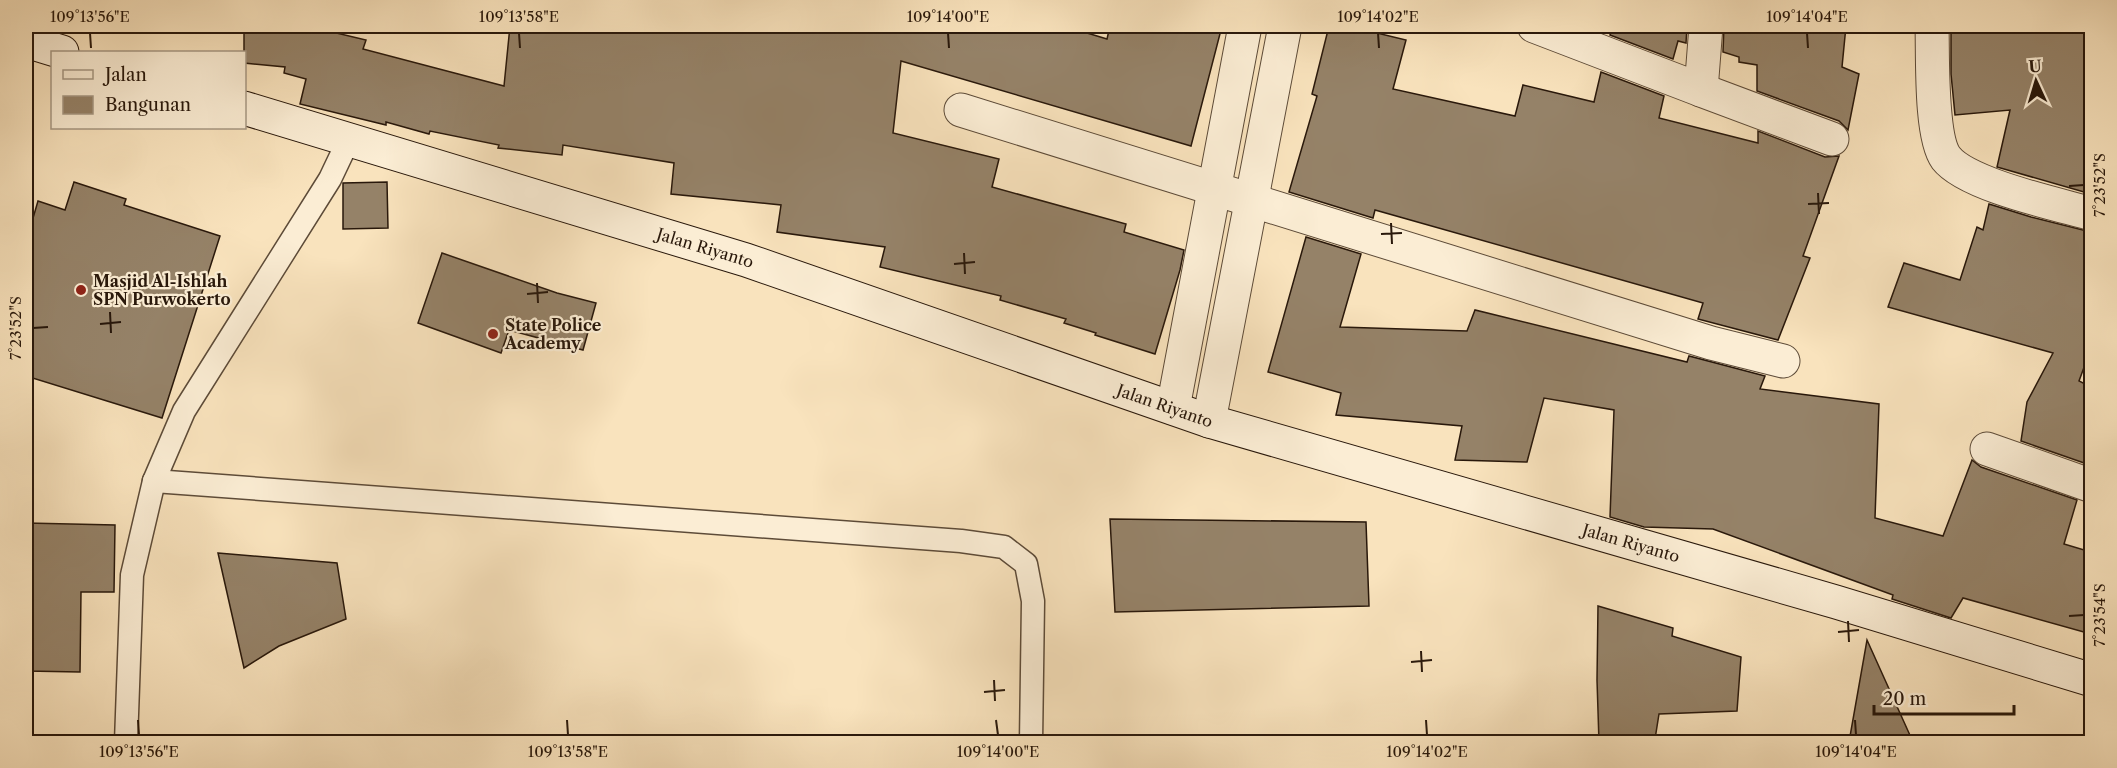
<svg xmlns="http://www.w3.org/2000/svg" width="2117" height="768" font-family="'Libre Caslon Text',serif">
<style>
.building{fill:#958268;stroke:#29180b;stroke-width:1.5}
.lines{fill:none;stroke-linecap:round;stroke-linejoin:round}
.lane-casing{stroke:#5d4b38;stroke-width:25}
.street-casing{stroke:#5d4b38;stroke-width:35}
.secondary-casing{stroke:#29180b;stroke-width:35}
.lane{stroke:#fbedd4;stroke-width:22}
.street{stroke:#fbedd4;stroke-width:33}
.secondary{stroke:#fbedd4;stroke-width:33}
.ticks{fill:none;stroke:#29180b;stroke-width:2}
.poi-dot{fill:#8f2418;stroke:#fbedd4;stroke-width:2}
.labels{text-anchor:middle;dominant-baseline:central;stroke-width:4.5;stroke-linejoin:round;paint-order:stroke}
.street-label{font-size:16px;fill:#29180b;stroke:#fbedd4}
.poi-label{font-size:16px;font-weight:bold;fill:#29180b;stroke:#fbedd4;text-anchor:start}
.neatline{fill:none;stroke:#29180b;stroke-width:2}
.ticks-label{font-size:15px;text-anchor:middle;fill:#29180b}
</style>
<rect width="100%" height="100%" fill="#f9e3bd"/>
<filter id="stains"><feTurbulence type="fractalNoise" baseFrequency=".00333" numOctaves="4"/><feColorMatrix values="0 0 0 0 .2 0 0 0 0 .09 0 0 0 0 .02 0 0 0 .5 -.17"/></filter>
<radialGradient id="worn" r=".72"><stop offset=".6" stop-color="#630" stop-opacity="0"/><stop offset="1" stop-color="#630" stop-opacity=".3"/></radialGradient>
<!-- building -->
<g class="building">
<polygon points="244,26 307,26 366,40 363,49 504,86 510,26 1064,26 1107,39 1110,26 1222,26 1191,146 901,61 893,133 999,159 992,187 1126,224 1124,232 1184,250 1180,270 1155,354 1095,335 1096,333 1064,323 1066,319 1000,300 1001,296 880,267 885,247 777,232 781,205 671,194 674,163 563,145 562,155 498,148 499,145 430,131 429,134 386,122 386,125 300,104 306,79 284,73 285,67 244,63"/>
<polygon points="1329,26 1348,26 1406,40 1393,89 1515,116 1523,85 1594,102 1601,72 1664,96 1659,118 1758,143 1758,131 1825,157 1839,156 1803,256 1810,258 1778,340 1698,319 1703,303 1375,210 1373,218 1289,192 1317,96 1312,94"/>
<polygon points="1612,26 1687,26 1686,43 1678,41 1673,59 1610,35"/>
<polygon points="1724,26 1846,26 1842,67 1859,74 1848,130 1839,121 1757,91 1757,65 1739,62 1739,57 1723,52"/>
<polygon points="1951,26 2091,26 2091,194 1997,167 2010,110 1955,115 1951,74"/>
<polygon points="74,182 126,199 124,205 220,236 162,418 26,376 26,242 38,201 65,210"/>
<polygon points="387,182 388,228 343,229 343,183"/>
<polygon points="1989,204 2031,217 2091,232 2091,364 2086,362 2079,381 2091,387 2091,450 2087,464 2021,441 2027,402 2053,353 1888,307 1904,263 1960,280 1977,227 1983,230"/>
<polygon points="1306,237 1361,254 1340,327 1467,331 1475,310 1687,362 1689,356 1765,376 1760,389 1879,404 1875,518 1943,536 1972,460 1981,467 2077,500 2064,544 2091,552 2091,634 1963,598 1951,618 1892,599 1893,595 1713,529 1644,527 1610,517 1614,410 1544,398 1527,462 1455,460 1462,426 1336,415 1341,393 1268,372"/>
<polygon points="442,253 557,293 596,303 583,350 509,330 501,353 418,323"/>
<polygon points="1110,519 1366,522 1369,606 1115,612"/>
<polygon points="26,523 115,525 114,592 81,592 80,672 26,671"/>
<polygon points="218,553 337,563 346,619 279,646 244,668"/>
<polygon points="1598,606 1673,628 1672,636 1741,657 1737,711 1659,714 1655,739 1599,742 1597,680"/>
<polygon points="1867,640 1913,742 1849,742"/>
</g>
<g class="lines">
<defs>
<g id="lane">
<polyline points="154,481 961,541 1004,547 1026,564 1033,601 1031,742"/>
<polyline points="126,742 132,575 154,481 184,411 330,179 349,139"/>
</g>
<g id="street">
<polyline points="1534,26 1701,90 1706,26"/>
<path d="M1932 26C1933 55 1930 136 1946 158 1967 185 2057 204 2092 214"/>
<polyline points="1701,90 1832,139"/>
<polyline points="961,110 1711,343 1783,361"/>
<polyline points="1173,408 1245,26"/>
<polyline points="1209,421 1285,26"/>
<polyline points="1987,449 2092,486"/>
</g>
<g id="secondary">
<polyline points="26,41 62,52"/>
<path id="s1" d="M244 108 746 260 1209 421 1836 602 2092 680"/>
</g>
</defs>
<!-- lane casing -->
<use href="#lane" class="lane-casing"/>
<!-- street casing -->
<use href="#street" class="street-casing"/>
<!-- secondary casing -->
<use href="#secondary" class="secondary-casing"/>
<!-- lane -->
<use href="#lane" class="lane"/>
<!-- street -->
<use href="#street" class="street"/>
<!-- secondary -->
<use href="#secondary" class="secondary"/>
</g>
<!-- ticks -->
<path class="ticks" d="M90 33 91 48M519 33 520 48M948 33 949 48M1378 33 1379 48M1807 33 1808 48M2069 186 2084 185M1818 193 1819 214M1808 204 1829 203M1391 223 1392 244M1381 234 1402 233M964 253 965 274M954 264 975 262M537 283 538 303M527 294 548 292M110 312 111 333M100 324 121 322M33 328 48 327M2069 616 2084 615M1848 621 1849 642M1838 632 1859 630M1421 651 1422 672M1411 662 1432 660M994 680 995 701M984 692 1005 690M138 720 139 735M567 720 568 735M996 720 998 735M1426 720 1427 735M1855 720 1856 735"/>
<!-- markers -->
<g class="poi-dot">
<circle cx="81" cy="290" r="6"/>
<circle cx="493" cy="334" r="6"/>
</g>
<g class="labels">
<!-- street labels -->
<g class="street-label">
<text stroke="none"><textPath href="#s1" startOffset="482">Jalan Riyanto</textPath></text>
<text stroke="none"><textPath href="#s1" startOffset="968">Jalan Riyanto</textPath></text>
<text stroke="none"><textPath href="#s1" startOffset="1454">Jalan Riyanto</textPath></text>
</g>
<!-- poi labels -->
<g class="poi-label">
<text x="93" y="281">Masjid Al-Ishlah<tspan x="93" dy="18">SPN Purwokerto</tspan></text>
<text x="505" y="325">State Police<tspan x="505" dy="18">Academy</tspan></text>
</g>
</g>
<!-- margin -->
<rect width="2117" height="768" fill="none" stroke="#f9e3bd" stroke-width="66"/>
<!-- legend -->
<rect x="51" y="51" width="195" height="78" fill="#fbedd4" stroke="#a79884" stroke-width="1.5"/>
<rect x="63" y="70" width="30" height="9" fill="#fbedd4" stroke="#a79884" stroke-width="1.5"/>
<text x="105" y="81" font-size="18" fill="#29180b">Jalan</text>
<rect x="63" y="96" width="30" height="18" fill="#958268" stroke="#a79884" stroke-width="1.5"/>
<text x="105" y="111" font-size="18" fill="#29180b">Bangunan</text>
<!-- north arrow -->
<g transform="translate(2036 81) rotate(356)" stroke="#fbedd4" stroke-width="4.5" paint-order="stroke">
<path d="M0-4.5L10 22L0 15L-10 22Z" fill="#29180b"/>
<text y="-9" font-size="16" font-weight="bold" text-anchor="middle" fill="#29180b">U</text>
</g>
<!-- scale -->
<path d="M1874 705v9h140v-9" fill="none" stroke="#29180b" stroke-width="3"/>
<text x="1883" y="705" font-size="18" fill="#29180b" stroke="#fbedd4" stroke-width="4.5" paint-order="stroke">20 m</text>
<rect x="33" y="33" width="2051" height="702" class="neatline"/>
<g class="ticks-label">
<text x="90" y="22">109°13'56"E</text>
<text x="519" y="22">109°13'58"E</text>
<text x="948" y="22">109°14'00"E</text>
<text x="1378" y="22">109°14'02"E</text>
<text x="1807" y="22">109°14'04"E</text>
<text transform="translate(2100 185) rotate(-90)" y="5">7°23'52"S</text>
<text transform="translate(16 328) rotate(-90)" y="5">7°23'52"S</text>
<text transform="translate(2100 615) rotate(-90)" y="5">7°23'54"S</text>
<text x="139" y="757">109°13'56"E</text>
<text x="568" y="757">109°13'58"E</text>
<text x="998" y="757">109°14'00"E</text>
<text x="1427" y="757">109°14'02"E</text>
<text x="1856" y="757">109°14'04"E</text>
</g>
<rect width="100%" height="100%" filter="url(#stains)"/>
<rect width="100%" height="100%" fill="url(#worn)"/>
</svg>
